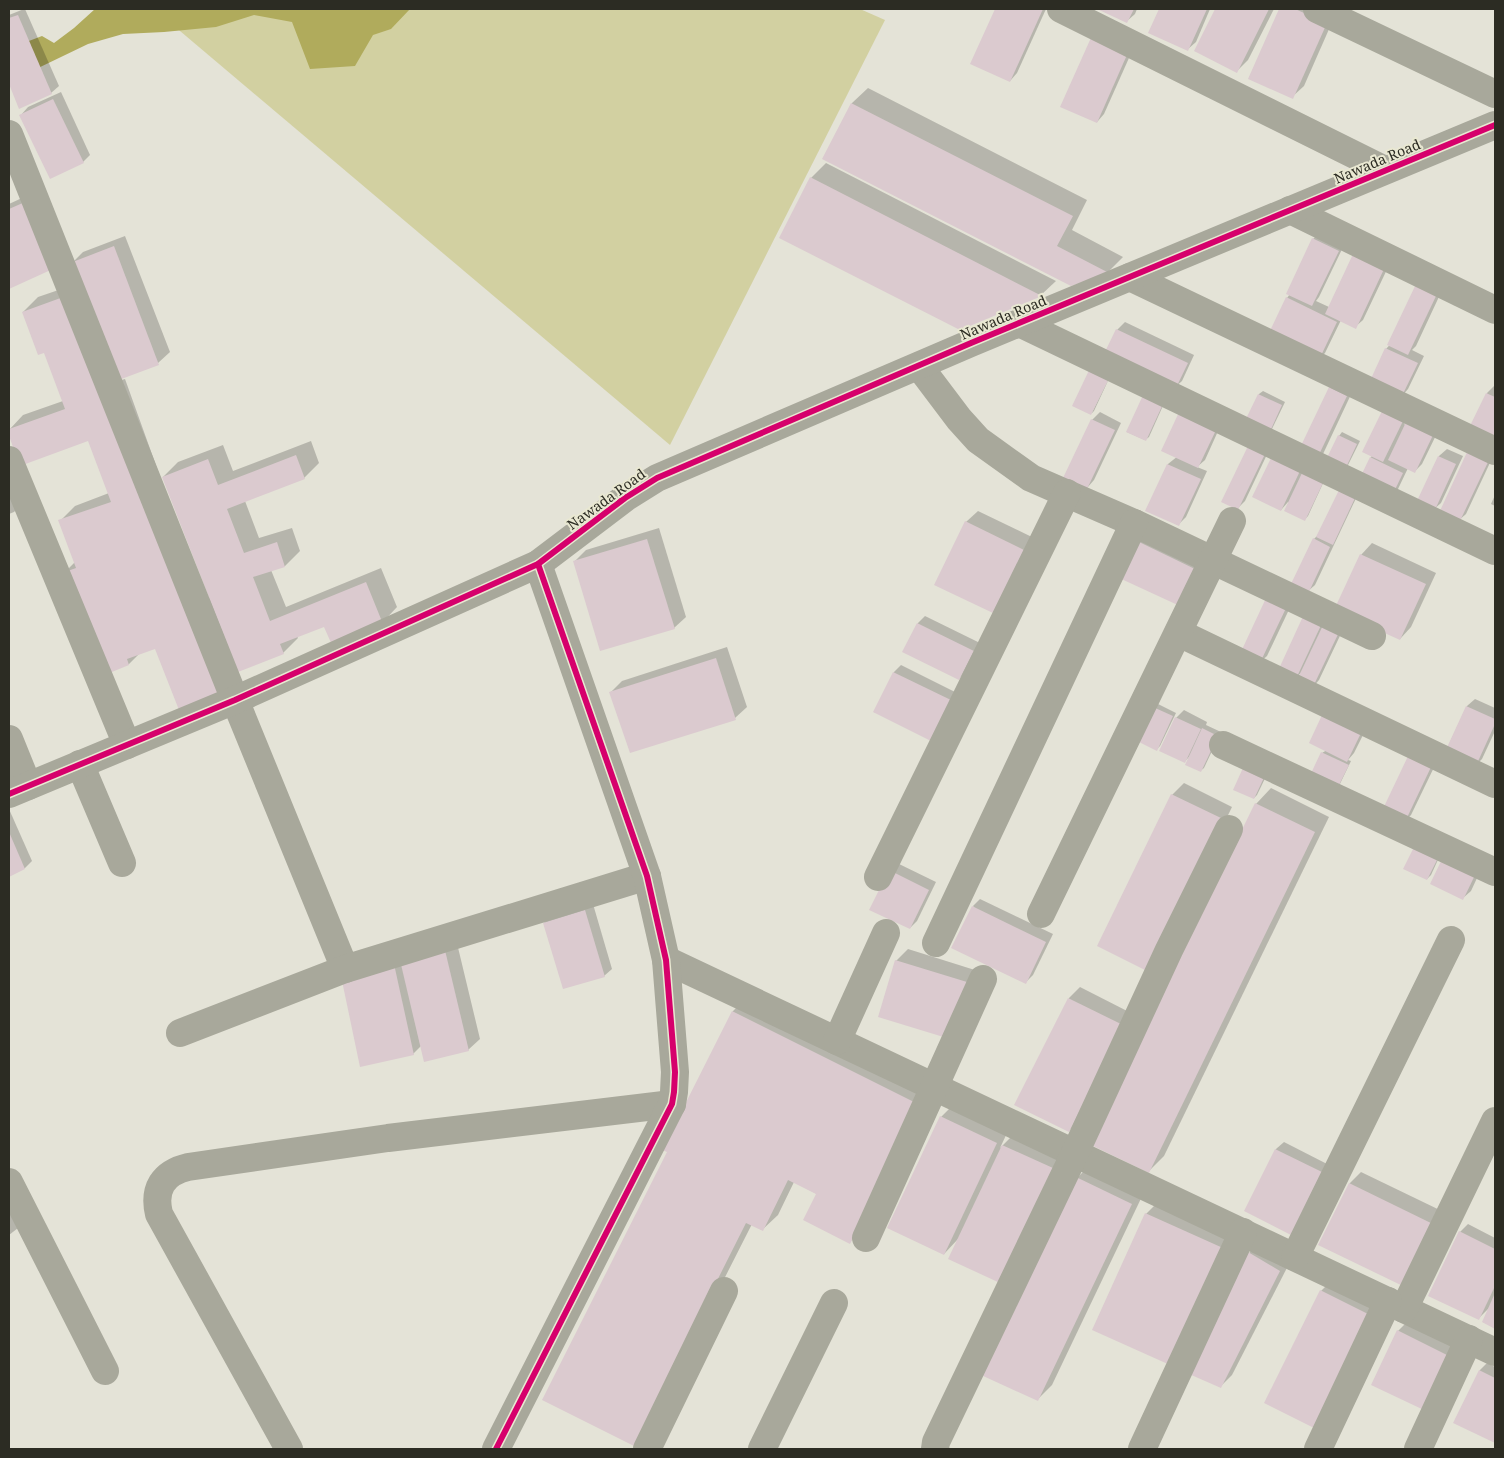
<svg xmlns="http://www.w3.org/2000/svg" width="1504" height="1458" font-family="'Noto Serif',serif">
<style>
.green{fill:#d2d0a1}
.water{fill:#b0ab5c}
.shadow{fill:#0003}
.building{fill:#dbcacf}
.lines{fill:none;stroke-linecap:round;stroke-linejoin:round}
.minor{stroke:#a8a89b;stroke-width:28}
.cycleway-casing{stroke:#e9e8d2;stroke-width:9}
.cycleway{stroke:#d6006c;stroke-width:6}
.labels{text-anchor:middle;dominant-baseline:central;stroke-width:4;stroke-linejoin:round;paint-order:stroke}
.street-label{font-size:14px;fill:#2c2c23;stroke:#e9e8d2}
</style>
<rect width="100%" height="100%" fill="#e4e3d7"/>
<!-- green -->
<polygon class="green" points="154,9 860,9 885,20 670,445"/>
<!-- water -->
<polygon class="water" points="95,9 410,9 391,29 373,35 355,66 310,69 292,22 254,15 216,27 164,32 123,34 88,44 34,70 21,44 42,36 54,43 74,28"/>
<!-- shadow -->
<g class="shadow">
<polygon points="24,9 25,9 59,86 51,93 20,107 9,81 9,15"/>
<polygon points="996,9 1046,9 1017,73 1010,81 972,63"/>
<polygon points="1100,9 1137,9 1135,14 1127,21"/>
<polygon points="1160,9 1210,9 1196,42 1188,49 1150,32"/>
<polygon points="1216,9 1274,9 1248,60 1237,71 1196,50"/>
<polygon points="1281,9 1332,9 1337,11 1304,86 1292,97 1249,78"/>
<polygon points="1137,40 1104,114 1097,122 1062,106"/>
<polygon points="868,88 1087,200 1072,230 1123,257 1108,272 1072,285 824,158 852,103"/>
<polygon points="61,92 90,155 83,162 21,115 28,107"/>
<polygon points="826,163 1056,281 1041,295 960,329 811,178"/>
<polygon points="37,191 54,267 9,287 9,204"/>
<polygon points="1320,232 1345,243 1319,297 1316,301 1329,307 1391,261 1363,320 1355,327 1341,320 1325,353 1318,360 1287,298 1290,294 1313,239"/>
<polygon points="125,236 170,352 158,363 117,379 118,381 125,379 176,521 208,599 210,598 163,477 178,462 223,445 233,471 311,441 319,463 304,478 245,501 259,538 292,528 300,551 285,566 271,570 286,607 381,568 397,607 382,623 325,625 297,636 298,638 283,653 155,648 140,653 129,664 103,674 64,573 75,562 60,521 75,506 109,493 89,439 20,464 9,430 23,415 63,401 45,352 23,312 38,297 79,283 72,263 83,252"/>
<polygon points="1444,286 1416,346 1412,350 1424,356 1408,389 1401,397 1386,349"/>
<polygon points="1125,322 1194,355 1182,381 1174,388 1117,330"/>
<polygon points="1113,370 1094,411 1091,414"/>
<polygon points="1494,386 1495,387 1495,443 1487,393"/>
<polygon points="1330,388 1354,388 1323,454 1315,462"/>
<polygon points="1263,391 1285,402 1270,433 1244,426 1259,394"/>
<polygon points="1166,399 1149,437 1145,440 1127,432"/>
<polygon points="1100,412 1121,423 1094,480 1087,488 1065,478 1092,420"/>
<polygon points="1409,413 1404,425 1415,414 1441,425 1422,464 1415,471 1408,468 1398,489 1391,497 1359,482 1371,457"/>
<polygon points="1223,420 1205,460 1197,467 1207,471 1186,517 1178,525 1147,510 1168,464"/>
<polygon points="1342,432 1360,441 1345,471 1339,436"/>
<polygon points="1271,446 1245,501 1238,508 1223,501"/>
<polygon points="1447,449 1463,456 1441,503 1433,510 1418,503 1439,456"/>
<polygon points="1495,452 1466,514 1458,521 1440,513"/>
<polygon points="1272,458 1325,479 1308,516 1305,519 1288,502 1281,510"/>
<polygon points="9,460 25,501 14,512 9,514"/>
<polygon points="1358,494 1315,585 1307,592 1314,539"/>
<polygon points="1495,495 1495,506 1491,504"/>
<polygon points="978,511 1034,538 993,612 966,522"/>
<polygon points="659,528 686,617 674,628 574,562 586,550"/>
<polygon points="1143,534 1206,564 1182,606 1119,577"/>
<polygon points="1372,543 1436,573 1411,627 1400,639 1361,555"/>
<polygon points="1294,599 1267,656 1259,663 1241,655"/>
<polygon points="1307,613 1347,621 1319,680 1312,688 1301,673 1294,679"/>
<polygon points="925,616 980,643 966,671 959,679 904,651 918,623"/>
<polygon points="727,647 747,707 735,718 611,692 622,681"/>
<polygon points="901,665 959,694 940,733 874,712 894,672"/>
<polygon points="1475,699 1495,708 1495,731 1482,759 1474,767 1445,753 1467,706"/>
<polygon points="1158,704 1176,713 1160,746 1157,749 1154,708"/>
<polygon points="1184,710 1207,722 1206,725 1221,732 1204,768 1200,771 1191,755 1184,762 1176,718"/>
<polygon points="1368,725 1354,753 1348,760 1351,761 1337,790 1322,753"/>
<polygon points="1439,757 1411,815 1403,823 1382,812"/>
<polygon points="1271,766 1257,795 1254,798 1234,789"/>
<polygon points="1184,783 1232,807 1158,958 1099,946 1172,795"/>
<polygon points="1271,788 1329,817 1164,1156 1149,1171 1091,1143 1256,804"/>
<polygon points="9,809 32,861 25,868 9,875"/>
<polygon points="1442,851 1431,875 1427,879 1405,868"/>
<polygon points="897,863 936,882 917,921 910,928 871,909"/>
<polygon points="1484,863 1471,891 1463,898 1432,884"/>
<polygon points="980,899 1053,934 1033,975 1025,983 973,906"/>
<polygon points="593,904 612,969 604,976 544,923 552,916"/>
<polygon points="455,935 480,1039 468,1050 421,1046 413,1054 342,976"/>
<polygon points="908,949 978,971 961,1026 896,961"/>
<polygon points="1080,987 1133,1014 1080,1119 1069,1131 1069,998"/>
<polygon points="748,996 934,1089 864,1227 849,1243 817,1194 794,1182 778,1215 762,1230 752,1224 648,1429 668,1152 664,1149 733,1011"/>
<polygon points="953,1105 1008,1131 1000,1148 1014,1134 1064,1157 1011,1270 959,1238 944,1254 889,1228 941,1117"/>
<polygon points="1284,1142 1329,1165 1291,1233 1246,1210 1276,1149"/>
<polygon points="1092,1163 1146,1188 1052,1385 1037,1400 1077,1178"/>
<polygon points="1361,1172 1448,1214 1407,1287 1320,1245 1350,1183"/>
<polygon points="9,1201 22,1225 9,1235"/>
<polygon points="1158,1202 1234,1237 1181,1352 1146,1214"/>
<polygon points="1468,1224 1495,1238 1495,1327 1483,1322 1489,1308 1478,1319 1460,1232"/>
<polygon points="1261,1242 1291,1260 1232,1375 1221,1386 1249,1253"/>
<polygon points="1332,1280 1385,1306 1266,1403 1321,1291"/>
<polygon points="1405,1324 1458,1349 1433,1402 1398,1331"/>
<polygon points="1487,1363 1495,1367 1495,1442 1455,1422 1480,1370"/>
</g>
<!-- building -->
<g class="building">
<polygon points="995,9 1043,9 1010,82 970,64"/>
<polygon points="1097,9 1134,9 1127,23"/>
<polygon points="1159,9 1207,9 1188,51 1148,33"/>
<polygon points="1215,9 1269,9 1237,73 1194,51"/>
<polygon points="1279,9 1295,9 1327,23 1293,99 1248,79"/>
<polygon points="18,15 52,94 19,109 9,84 9,18"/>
<polygon points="1094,31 1130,48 1097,123 1060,107"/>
<polygon points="53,99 84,163 50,179 19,115"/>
<polygon points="851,103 1073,216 1057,246 1109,273 1071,286 822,159"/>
<polygon points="810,177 1042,296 960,330 779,238"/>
<polygon points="25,202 55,268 9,289 9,209"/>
<polygon points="1312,238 1339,251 1312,306 1286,294"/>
<polygon points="114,246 159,365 116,381 70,263"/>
<polygon points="1353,254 1384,269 1356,329 1325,314"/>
<polygon points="1416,284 1437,294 1408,355 1387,345"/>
<polygon points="66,296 225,691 179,710 155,649 127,659 129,665 102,676 62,573 76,568 58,520 111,502 88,441 20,466 9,436 9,429 65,409 44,353 38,355 22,312"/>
<polygon points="1286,297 1337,322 1318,362 1267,337"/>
<polygon points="1116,329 1188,363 1175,390 1103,356"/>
<polygon points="1385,348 1418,363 1401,398 1369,383"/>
<polygon points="1092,364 1111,374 1091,415 1072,406"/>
<polygon points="1329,387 1347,396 1315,463 1297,454"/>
<polygon points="1144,393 1164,402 1146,441 1126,432"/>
<polygon points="1486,393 1495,397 1495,445 1467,432"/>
<polygon points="1258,394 1282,405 1267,438 1242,427"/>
<polygon points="1180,410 1217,428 1198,468 1161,451"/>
<polygon points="1382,411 1403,421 1383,462 1362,452"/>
<polygon points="1091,419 1115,430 1087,489 1063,478"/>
<polygon points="1407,420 1434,433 1415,473 1388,460"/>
<polygon points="1338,435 1357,444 1342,476 1323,466"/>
<polygon points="1248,446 1265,454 1238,510 1221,502"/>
<polygon points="1468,450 1489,460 1459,523 1439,513"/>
<polygon points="296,455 305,479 227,509 244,553 277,542 285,567 253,577 270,621 366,582 383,624 332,645 324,627 280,644 284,654 238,672 162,477 208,459 218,485"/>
<polygon points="1438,456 1456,464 1434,512 1416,503"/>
<polygon points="1370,457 1403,473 1391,498 1358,482"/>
<polygon points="1271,458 1300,471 1281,511 1252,497"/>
<polygon points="1167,464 1201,479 1179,526 1145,511"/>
<polygon points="1302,473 1323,483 1305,521 1284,511"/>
<polygon points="1339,490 1355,498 1333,545 1316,537"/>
<polygon points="965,521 1024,550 993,613 934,585"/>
<polygon points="1313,538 1330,547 1308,594 1290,586"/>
<polygon points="647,539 675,629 600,651 573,561"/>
<polygon points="1135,540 1199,571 1182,607 1117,577"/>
<polygon points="1360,554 1426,584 1400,640 1334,610"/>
<polygon points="1267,596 1287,606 1259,665 1239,656"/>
<polygon points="1305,612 1323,621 1295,681 1277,673"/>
<polygon points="1325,621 1341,628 1312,689 1296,682"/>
<polygon points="917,623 974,651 959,680 902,652"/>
<polygon points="716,658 736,720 630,753 609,692"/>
<polygon points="893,672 953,701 933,742 873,712"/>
<polygon points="1466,706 1495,719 1495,724 1475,768 1444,754"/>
<polygon points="1153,707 1173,716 1157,751 1137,741"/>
<polygon points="1322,715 1361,733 1347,762 1309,743"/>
<polygon points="1175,717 1201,729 1185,763 1159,751"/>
<polygon points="1202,728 1218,736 1201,772 1185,765"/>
<polygon points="1321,752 1349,765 1334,795 1307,782"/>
<polygon points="1409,754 1432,765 1404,824 1381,813"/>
<polygon points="1247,759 1268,769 1254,799 1233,790"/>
<polygon points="1171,794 1221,818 1147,971 1097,946"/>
<polygon points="1255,803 1315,832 1149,1173 1089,1144"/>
<polygon points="9,832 25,869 9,877"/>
<polygon points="1416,843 1440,854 1427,880 1403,869"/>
<polygon points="1444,855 1477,871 1463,900 1430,884"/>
<polygon points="889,870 929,890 910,929 869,910"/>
<polygon points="972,906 1046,942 1026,984 951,948"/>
<polygon points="585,910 605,977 563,989 543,923"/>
<polygon points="444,946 469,1051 424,1062 399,956"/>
<polygon points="895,960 967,982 950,1039 878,1017"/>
<polygon points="394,964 414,1055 360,1067 341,976"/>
<polygon points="1068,998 1123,1025 1069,1132 1014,1105"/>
<polygon points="732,1011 920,1105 850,1244 803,1220 816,1194 788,1180 763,1231 746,1223 634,1446 542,1400 667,1152 662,1150"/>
<polygon points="940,1116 997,1143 944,1255 887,1228"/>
<polygon points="1002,1145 1053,1168 1000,1283 948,1259"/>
<polygon points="1275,1149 1322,1172 1291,1235 1244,1211"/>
<polygon points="1076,1177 1132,1204 1038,1401 981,1375"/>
<polygon points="1349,1183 1437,1226 1407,1288 1318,1245"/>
<polygon points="1145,1213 1223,1248 1170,1365 1092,1330"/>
<polygon points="1459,1231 1495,1249 1495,1286 1479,1320 1428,1296"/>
<polygon points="1248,1252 1280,1271 1221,1388 1189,1374"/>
<polygon points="1320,1290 1374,1317 1318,1430 1264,1403"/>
<polygon points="1495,1293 1495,1329 1482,1322"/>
<polygon points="1397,1330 1451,1357 1426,1411 1371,1385"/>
<polygon points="1479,1370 1495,1378 1495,1443 1453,1423"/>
</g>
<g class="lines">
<!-- minor -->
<g class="minor">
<polyline points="1061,9 1385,170"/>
<polyline points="1317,9 1495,94"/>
<polyline points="9,134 235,700 345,969"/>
<polyline points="1290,210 1495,310"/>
<polyline points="1130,277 1495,451"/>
<polyline points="1019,323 1495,551"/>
<polyline points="919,366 959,419 978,440 1031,478 1134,523 1372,636"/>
<polyline points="9,460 127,745"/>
<polyline points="1179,633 1495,784"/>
<polyline points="9,739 28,786"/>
<polyline points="1223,745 1495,872"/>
<polyline points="80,764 122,863"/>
<polyline points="9,794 235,700 538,564 625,498 657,478 971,343 1495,125"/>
<polyline points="878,877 1067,493"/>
<polyline points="1041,914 1232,521"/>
<polyline points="936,943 1134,523"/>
<polyline points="666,960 1495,1352"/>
<polyline points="180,1033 345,969 647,876"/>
<polyline points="837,1041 886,933"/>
<polyline points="9,1182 105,1371"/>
<polyline points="866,1238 983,979"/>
<polyline points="1295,1257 1451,940"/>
<polyline points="1404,1309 1495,1121"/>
<path d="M289 1449 159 1214C153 1189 163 1173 188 1167L388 1138 672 1104"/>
<polyline points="496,1449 672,1104 674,1092 675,1072 666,960 647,876 538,564"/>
<polyline points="647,1449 724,1291"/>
<polyline points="762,1449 834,1303"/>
<polyline points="935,1449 936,1442 1075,1153 1169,950 1229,829"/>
<polyline points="1142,1449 1243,1232"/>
<polyline points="1318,1449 1388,1301"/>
<polyline points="1418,1449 1469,1339"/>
</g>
<defs>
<g id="cycleway">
<polyline points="9,794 235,700 538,564 625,498 657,478 971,343 1495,125"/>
<polyline points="496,1449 672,1104 674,1092 675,1072 666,960 647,876 538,564"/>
</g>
</defs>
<!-- cycleway casing -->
<use href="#cycleway" class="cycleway-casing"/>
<!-- cycleway -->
<use href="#cycleway" class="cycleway"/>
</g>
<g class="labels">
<!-- street labels -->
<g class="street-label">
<text transform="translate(1377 161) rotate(-23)">Nawada Road</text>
<text transform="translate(1003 317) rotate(-23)">Nawada Road</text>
<text transform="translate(606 499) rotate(-36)">Nawada Road</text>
</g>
</g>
<!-- border -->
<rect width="1504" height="1458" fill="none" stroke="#2c2c23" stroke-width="20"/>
</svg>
